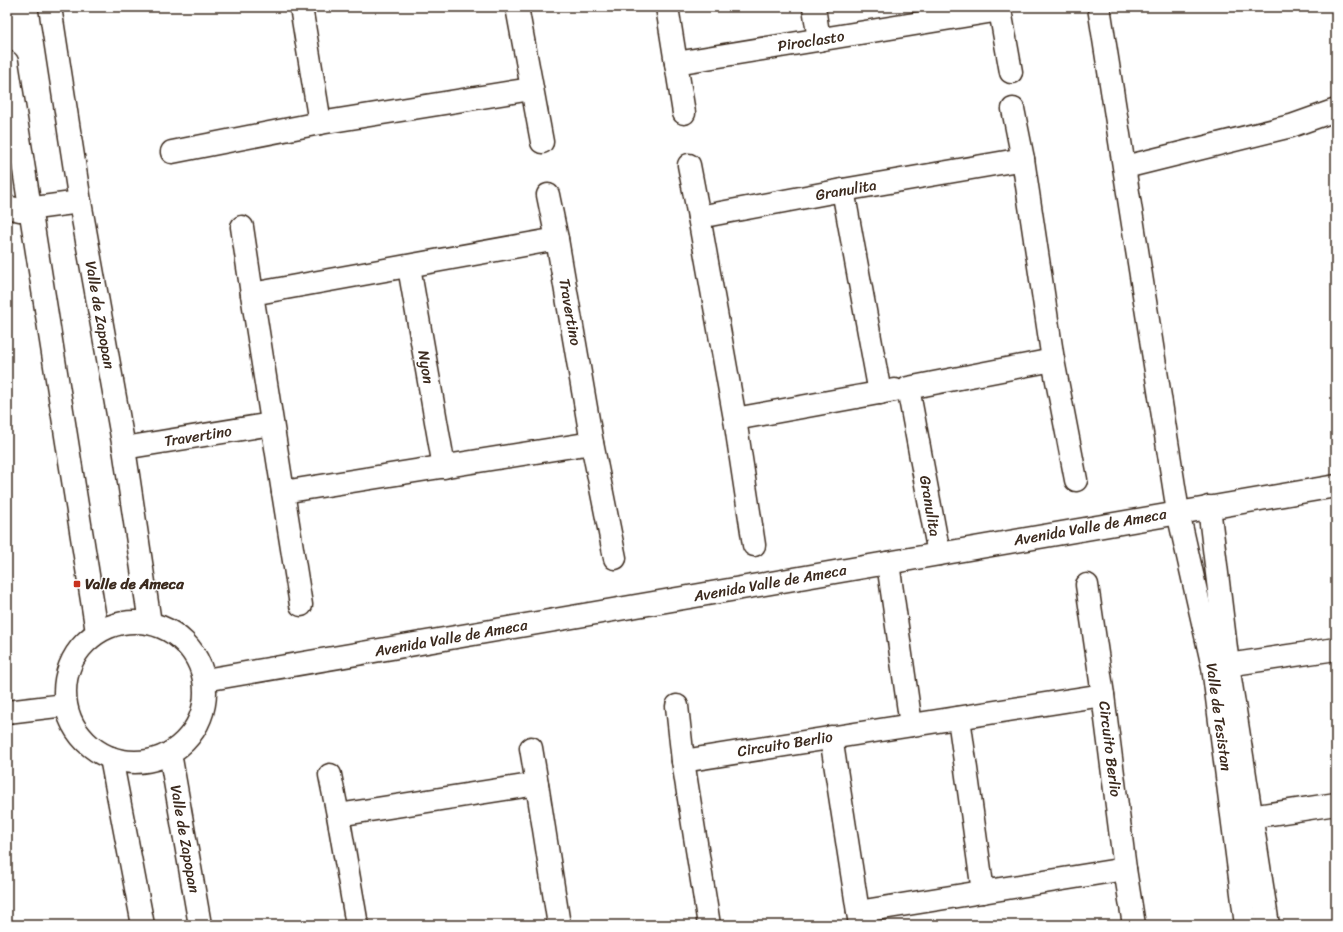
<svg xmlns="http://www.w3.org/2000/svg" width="1343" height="932" font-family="Sriracha,sans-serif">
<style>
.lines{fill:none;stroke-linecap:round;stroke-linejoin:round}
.minor-casing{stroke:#3b2a1e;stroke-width:25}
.minor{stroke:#fff;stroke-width:22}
.poi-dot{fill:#c8321e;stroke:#fff;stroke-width:1.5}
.labels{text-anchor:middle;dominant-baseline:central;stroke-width:3;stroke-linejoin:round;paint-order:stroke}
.street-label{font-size:15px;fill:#3b2a1e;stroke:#fff}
.poi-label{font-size:15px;font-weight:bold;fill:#3b2a1e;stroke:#fff;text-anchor:start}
</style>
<rect width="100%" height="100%" fill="#fff"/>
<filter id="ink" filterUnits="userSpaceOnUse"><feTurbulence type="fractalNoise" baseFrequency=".025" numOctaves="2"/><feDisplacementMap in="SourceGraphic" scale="8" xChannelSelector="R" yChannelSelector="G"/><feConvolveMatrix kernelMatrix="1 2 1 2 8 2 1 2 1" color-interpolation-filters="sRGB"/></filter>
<g filter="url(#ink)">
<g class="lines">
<defs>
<g id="minor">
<polyline points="50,7 80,202 124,448 150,623"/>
<polyline points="301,7 320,123"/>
<polyline points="517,7 542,142"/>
<polyline points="667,7 676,63 1000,10 999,7"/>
<polyline points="814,7 819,40"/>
<polyline points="1099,7 1178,512 1213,667 1246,925"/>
<polyline points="1000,10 1011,72"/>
<polyline points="7,62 97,632"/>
<polyline points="676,63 684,113"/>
<polyline points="1013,109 1023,159"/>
<polyline points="172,152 320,123 531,89"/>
<polyline points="689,165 699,217"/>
<polyline points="1125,167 1291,126 1336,110"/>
<polyline points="843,190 880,393"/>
<polyline points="548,195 557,239"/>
<polyline points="7,207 20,210 80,202"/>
<polyline points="242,227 252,294"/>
<polygon points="557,239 592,443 283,492 252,294"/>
<polyline points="409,267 444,467"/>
<polyline points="735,419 895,390"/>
<polyline points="592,443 615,558"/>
<polyline points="124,448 272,424"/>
<polyline points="283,492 301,605"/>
<polyline points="1209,507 1228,665 1268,925"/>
<polyline points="754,545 735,419 699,217 843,190 1023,159 1053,360 1076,480"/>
<polyline points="939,554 908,388 1053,360"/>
<polyline points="888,563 911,725"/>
<polyline points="1087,585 1103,695"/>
<circle cx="135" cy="692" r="70"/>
<polyline points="1214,667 1336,649"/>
<polyline points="205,680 1336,486"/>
<polyline points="677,706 683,761 709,925"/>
<polyline points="7,712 65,705"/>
<polyline points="959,718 983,892"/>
<polyline points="831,737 860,925"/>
<polyline points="531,748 537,784"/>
<polyline points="170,753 200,925"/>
<polyline points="111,758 143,925"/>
<polyline points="683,761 1103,695 1125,869 1134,925"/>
<polyline points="330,775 338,815"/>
<polyline points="1237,819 1336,804"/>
<polyline points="858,912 1125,869"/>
<polyline points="357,925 338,815 537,784 559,925"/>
</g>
</defs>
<!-- minor casing -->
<use href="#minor" class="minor-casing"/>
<!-- minor -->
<use href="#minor" class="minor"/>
</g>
</g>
<!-- markers -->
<rect class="poi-dot" x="73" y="580" width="8" height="8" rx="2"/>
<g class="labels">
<!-- street labels -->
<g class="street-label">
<text transform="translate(811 41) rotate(-9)">Piroclasto</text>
<text transform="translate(846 190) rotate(-10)">Granulita</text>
<text transform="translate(570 312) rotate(80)">Travertino</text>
<text transform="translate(100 315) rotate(80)">Valle de Zapopan</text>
<text transform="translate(426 367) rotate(80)">Nyon</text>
<text transform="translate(198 436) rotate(-9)">Travertino</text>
<text transform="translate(930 506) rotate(80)">Granulita</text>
<text transform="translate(1090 527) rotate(-10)">Avenida Valle de Ameca</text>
<text transform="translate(770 583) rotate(-10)">Avenida Valle de Ameca</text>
<text transform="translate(451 638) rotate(-10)">Avenida Valle de Ameca</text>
<text transform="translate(1219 717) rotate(82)">Valle de Tesistan</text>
<text transform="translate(785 744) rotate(-9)">Circuito Berlio</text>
<text transform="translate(1110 749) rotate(83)">Circuito Berlio</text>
<text transform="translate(185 839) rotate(80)">Valle de Zapopan</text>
</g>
<!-- poi labels -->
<g class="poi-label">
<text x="85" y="584">Valle de Ameca</text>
</g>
</g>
<!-- margin -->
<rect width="1343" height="932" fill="none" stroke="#fff" stroke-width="24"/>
<rect x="12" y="12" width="1319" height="908" fill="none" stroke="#3b2a1e" stroke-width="1.5" filter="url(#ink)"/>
</svg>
